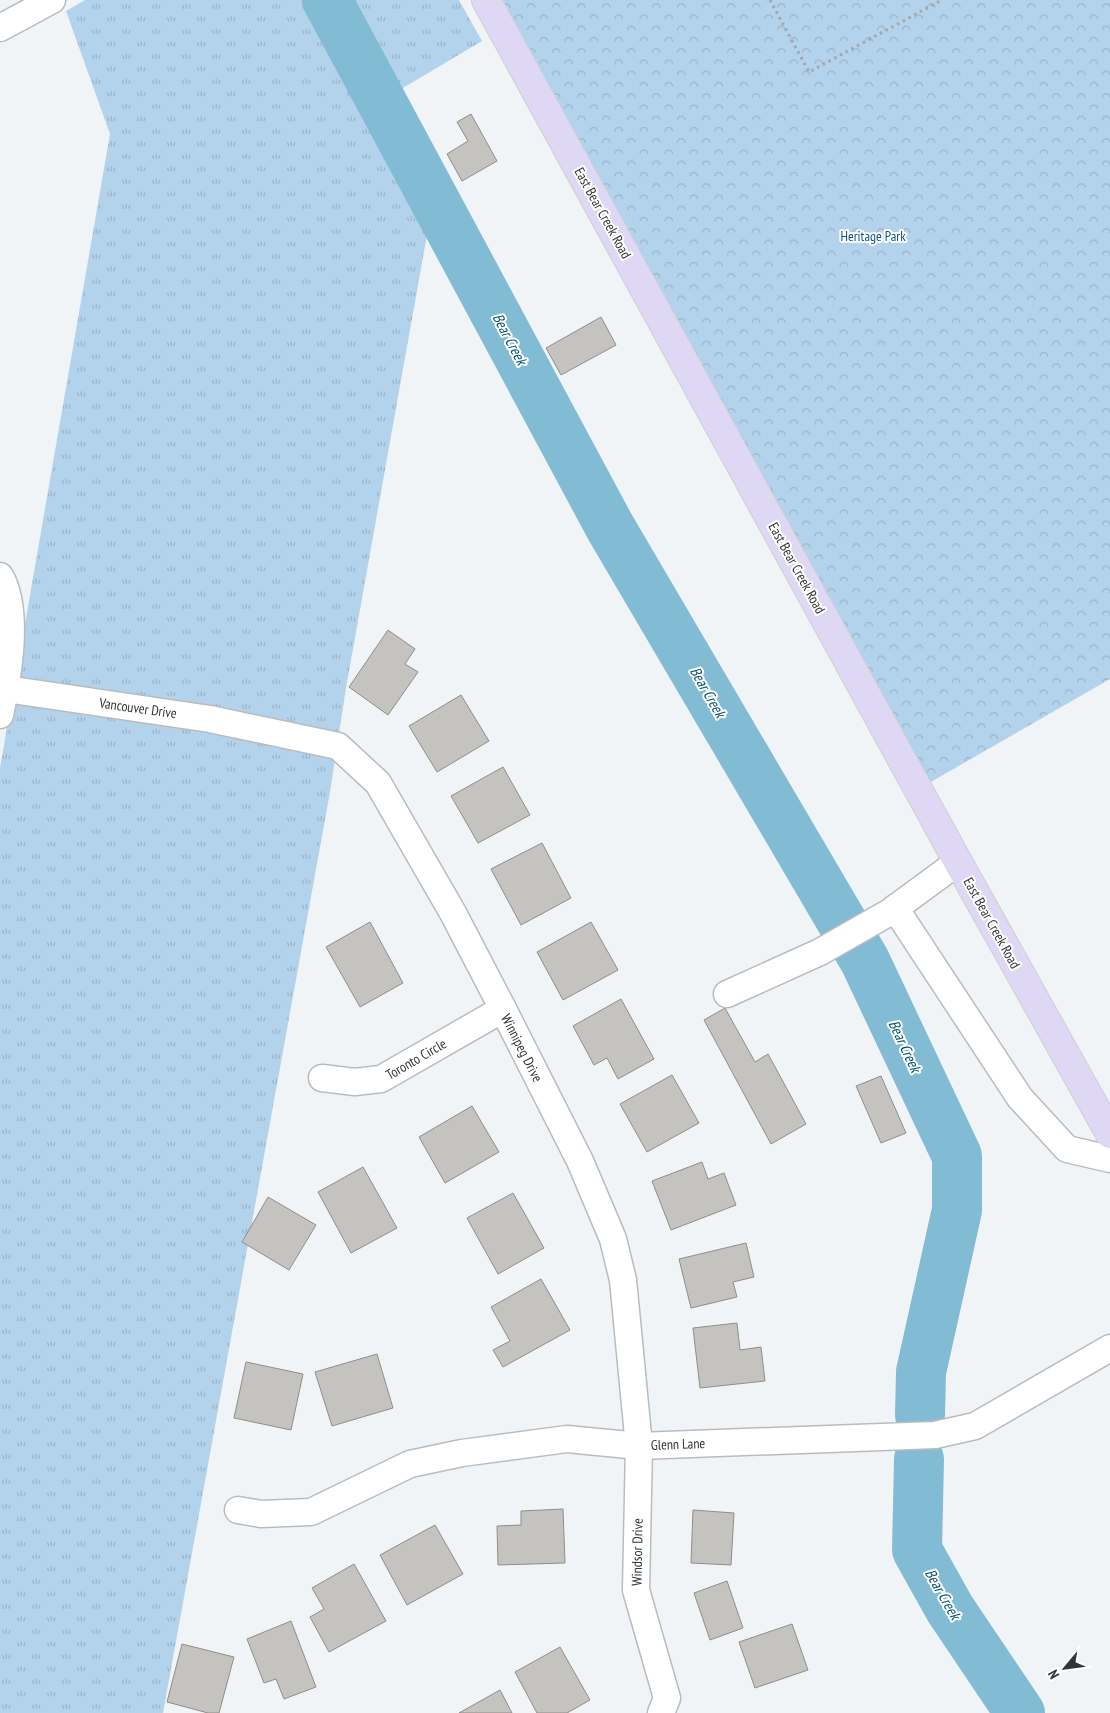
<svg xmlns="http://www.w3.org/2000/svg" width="1110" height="1713" font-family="'PT Sans Narrow',sans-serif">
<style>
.grass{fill:url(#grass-tufts)}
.park{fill:url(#park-crowns)}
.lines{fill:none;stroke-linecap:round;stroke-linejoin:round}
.river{stroke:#82bbd4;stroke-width:50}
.building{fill:#c5c3bf;stroke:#8f8d8a}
.minor-casing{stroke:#b9bcbf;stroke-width:29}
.major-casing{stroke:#cececf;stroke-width:30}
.path{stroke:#a4a6a8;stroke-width:3;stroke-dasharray:2.5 4;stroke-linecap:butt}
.minor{stroke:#fff;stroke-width:26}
.major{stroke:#dfd8f5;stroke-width:28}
.labels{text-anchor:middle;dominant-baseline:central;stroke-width:4;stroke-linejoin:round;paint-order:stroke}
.street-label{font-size:14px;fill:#333435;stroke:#fff}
.park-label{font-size:14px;fill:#0d5482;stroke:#fff}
.water-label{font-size:15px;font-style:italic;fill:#095670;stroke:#fff}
</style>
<defs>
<pattern id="grass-tufts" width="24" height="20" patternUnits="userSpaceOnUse" patternTransform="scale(1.25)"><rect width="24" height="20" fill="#b3d2ec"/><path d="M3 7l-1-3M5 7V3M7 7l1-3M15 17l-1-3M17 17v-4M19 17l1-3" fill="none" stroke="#9ab5cb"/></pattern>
<pattern id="park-crowns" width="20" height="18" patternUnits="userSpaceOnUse" patternTransform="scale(1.25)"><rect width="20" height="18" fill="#b3d2ec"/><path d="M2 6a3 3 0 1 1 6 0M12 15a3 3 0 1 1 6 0" fill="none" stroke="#9ab5cb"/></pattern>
</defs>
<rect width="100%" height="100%" fill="#f1f4f7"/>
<!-- grass -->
<polygon class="grass" points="85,0 459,0 482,41 381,101 430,218 346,688 330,792 163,1713 0,1713 0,768 110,134 66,11"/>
<!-- park -->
<polygon class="park" points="473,0 1110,0 1110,679 910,794"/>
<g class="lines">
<!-- river -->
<g class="river">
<polyline points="327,0 610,527 865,961 957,1156 957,1210 921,1372 920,1415"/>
<polyline points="919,1459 917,1550 950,1609 1020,1713"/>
</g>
</g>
<!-- building -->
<g class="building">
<polygon points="471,114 497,161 462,181 447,154 468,141 457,122"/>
<polygon points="601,317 616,345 561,375 546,348"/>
<polygon points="388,630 415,649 405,664 418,672 388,715 349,687"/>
<polygon points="461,695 489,741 437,772 409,726"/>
<polygon points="503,767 530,815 478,843 451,796"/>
<polygon points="542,843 571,898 521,925 491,869"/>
<polygon points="370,922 403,983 360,1007 326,947"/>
<polygon points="591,922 618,970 563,1000 537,952"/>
<polygon points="621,999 654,1059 618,1079 607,1058 594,1065 573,1026"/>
<polygon points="725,1008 755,1062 768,1054 806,1124 771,1144 704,1020"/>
<polygon points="672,1075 699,1123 647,1152 620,1104"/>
<polygon points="881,1076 906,1133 881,1143 856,1086"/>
<polygon points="472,1106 499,1152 445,1183 419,1137"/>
<polygon points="702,1162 708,1179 724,1173 736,1205 671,1230 652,1181"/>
<polygon points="363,1167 397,1228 351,1253 318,1192"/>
<polygon points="513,1193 544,1248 498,1274 467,1218"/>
<polygon points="268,1197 316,1225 289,1270 242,1242"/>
<polygon points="746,1243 754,1277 733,1282 737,1297 691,1308 679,1259"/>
<polygon points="541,1279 570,1330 503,1367 493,1350 510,1341 491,1307"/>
<polygon points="737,1323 740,1350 761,1347 765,1381 700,1388 693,1328"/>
<polygon points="377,1354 393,1408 332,1426 315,1372"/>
<polygon points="246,1362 303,1374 291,1430 234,1418"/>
<polygon points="563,1509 565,1563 498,1565 497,1526 521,1525 521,1511"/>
<polygon points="693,1510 734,1513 731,1565 691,1563"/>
<polygon points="435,1525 463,1574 407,1605 380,1555"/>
<polygon points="354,1564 386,1621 329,1652 310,1617 324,1609 312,1588"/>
<polygon points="727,1581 743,1628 710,1640 694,1593"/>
<polygon points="291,1621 316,1687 284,1699 276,1679 264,1683 247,1639"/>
<polygon points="792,1624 808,1670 755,1688 739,1642"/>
<polygon points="182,1644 234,1657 219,1713 208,1713 167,1702"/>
<polygon points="560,1647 590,1700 567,1713 537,1713 515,1672"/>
<polygon points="500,1690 512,1713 459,1713"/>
</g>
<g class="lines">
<defs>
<g id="minor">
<polyline points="0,28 52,0"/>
<path d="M0 576C20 610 8 677 0 715"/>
<polyline points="0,688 210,719 338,746 378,783 453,913 503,1009 580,1161 613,1239 623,1280 639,1446 636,1590 667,1698 661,1713"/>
<polyline points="895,908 1020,1098 1067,1149 1110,1159"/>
<polyline points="727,994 820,952 890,912 958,862"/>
<polyline points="322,1078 355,1082 381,1079 503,1009"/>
<polyline points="238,1510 261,1514 311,1512 410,1464 462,1453 567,1439 639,1446 935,1435 975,1426 1110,1348"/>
</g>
<polyline id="major" points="486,0 958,862 1110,1134"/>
</defs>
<!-- minor casing -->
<use href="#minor" class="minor-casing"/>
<!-- major casing -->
<use href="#major" class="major-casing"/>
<!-- path -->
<polyline class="path" points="770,0 809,72 942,0"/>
<!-- minor -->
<use href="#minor" class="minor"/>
<!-- major -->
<use href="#major" class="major"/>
</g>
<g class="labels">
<!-- street labels -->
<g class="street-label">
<text transform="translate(603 213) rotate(61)">East Bear Creek Road</text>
<text transform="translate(797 568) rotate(61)">East Bear Creek Road</text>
<text transform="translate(138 708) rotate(8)">Vancouver Drive</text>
<text transform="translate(992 923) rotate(61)">East Bear Creek Road</text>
<text transform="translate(522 1048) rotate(63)">Winnipeg Drive</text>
<text transform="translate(416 1059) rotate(-30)">Toronto Circle</text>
<text transform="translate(678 1444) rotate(-2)">Glenn Lane</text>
<text transform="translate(637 1552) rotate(-89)">Windsor Drive</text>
</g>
<!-- park labels -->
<g class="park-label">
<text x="873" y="236">Heritage Park</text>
</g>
<!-- water labels -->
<g class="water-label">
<text transform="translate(510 339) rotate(62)">Bear Creek</text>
<text transform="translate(708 692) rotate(60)">Bear Creek</text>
<text transform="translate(905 1046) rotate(65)">Bear Creek</text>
<text transform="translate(943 1594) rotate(60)">Bear Creek</text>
</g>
</g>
<!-- north arrow -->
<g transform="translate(1065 1668) rotate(241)" stroke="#ffffff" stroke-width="4" paint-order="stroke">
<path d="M0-4L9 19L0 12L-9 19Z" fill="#333435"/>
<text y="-8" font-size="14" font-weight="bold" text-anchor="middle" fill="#333435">N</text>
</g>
</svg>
